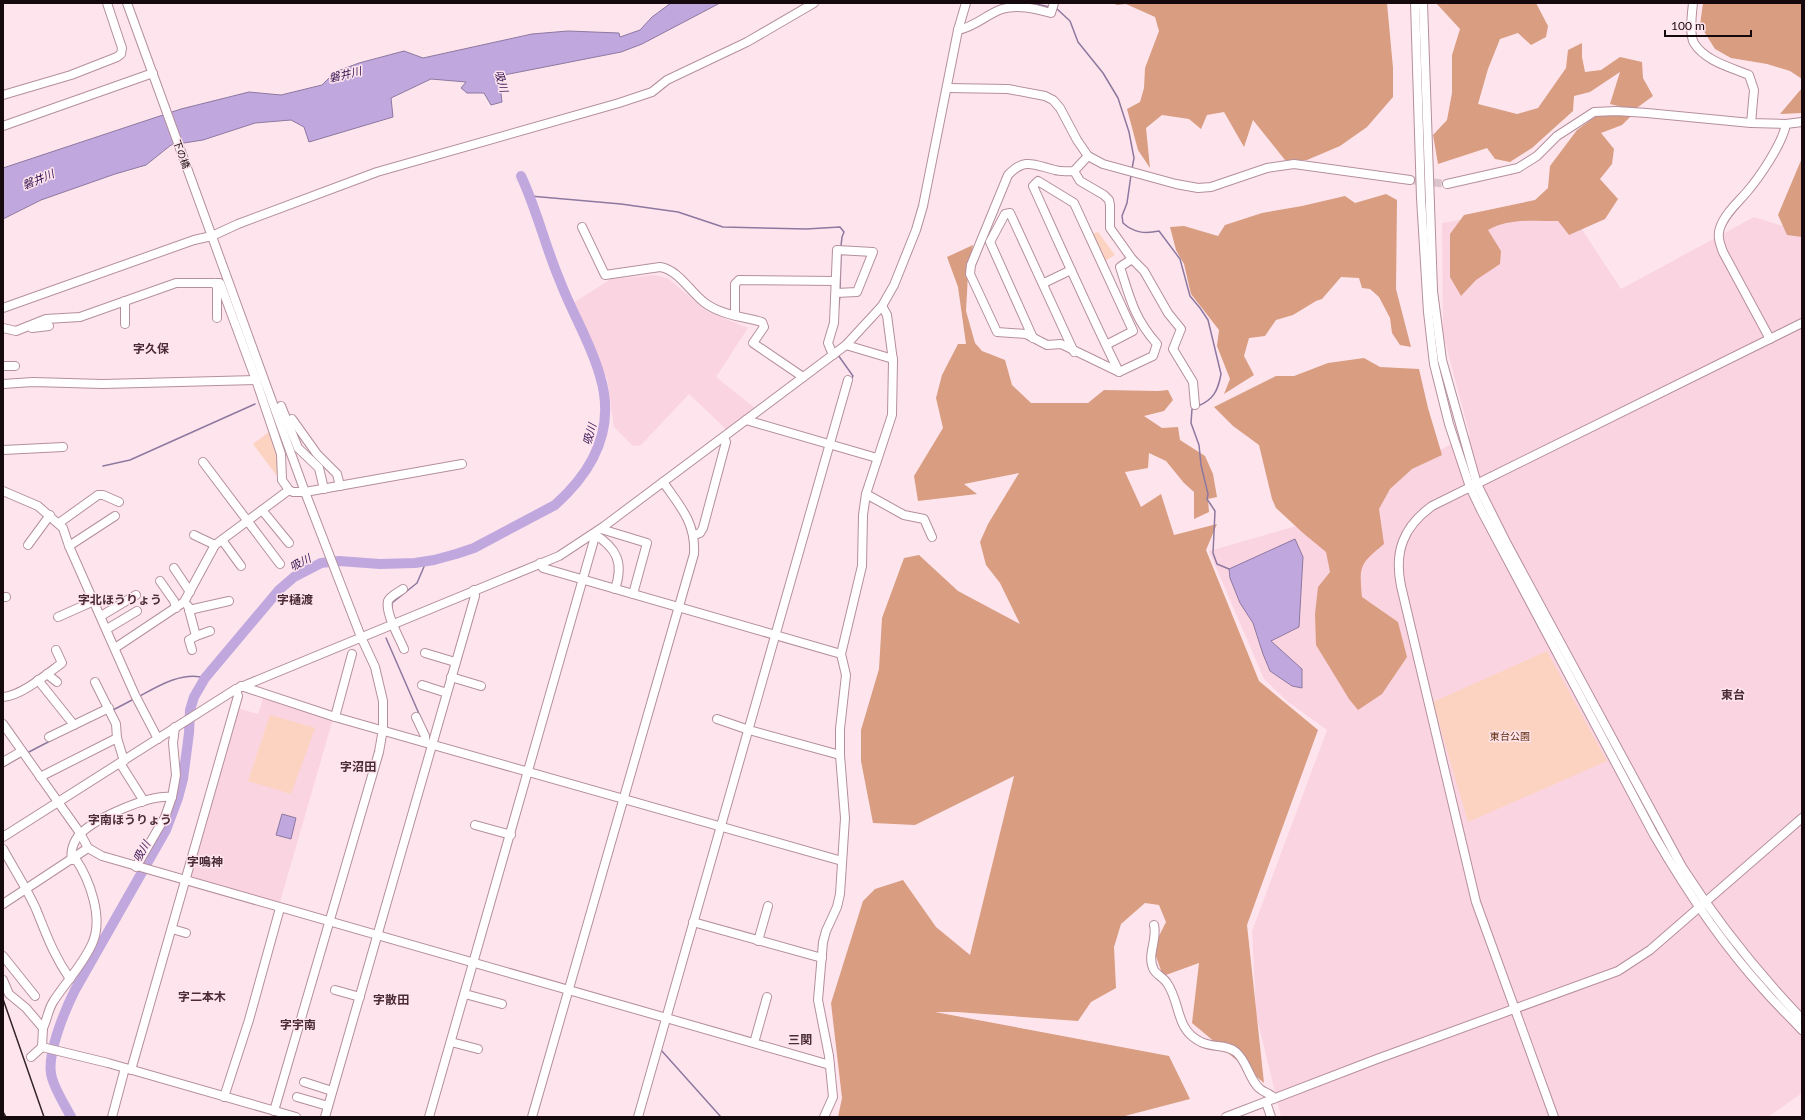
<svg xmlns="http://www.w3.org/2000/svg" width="1805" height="1120" font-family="Lato,'Noto Sans JP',sans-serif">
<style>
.built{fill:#fbd4e1}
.green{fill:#fcd3c0}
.forest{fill:#d99d81}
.water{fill:#c0a8df;stroke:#8d78a0}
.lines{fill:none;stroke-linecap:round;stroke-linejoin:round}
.stream{stroke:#8d78a0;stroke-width:1.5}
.river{stroke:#c0a8df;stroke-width:10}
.minor-tunnel{stroke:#dbc4cc;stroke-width:8;stroke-dasharray:8 4;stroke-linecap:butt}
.minor-casing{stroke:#b58f9d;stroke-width:10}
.minor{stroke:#fff;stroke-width:8}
.rail{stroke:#34252b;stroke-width:1.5}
.labels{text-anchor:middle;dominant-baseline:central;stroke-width:3;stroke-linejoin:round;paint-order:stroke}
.street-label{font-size:10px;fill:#16090e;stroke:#fee5ed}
.park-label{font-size:10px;fill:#5e2808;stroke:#fee5ed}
.water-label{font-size:11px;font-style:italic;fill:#381555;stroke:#fee5ed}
.quarter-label{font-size:12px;font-weight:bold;fill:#4a2b37;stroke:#fee5ed}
</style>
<rect width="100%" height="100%" fill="#fee5ed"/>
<!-- built -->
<g class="built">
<polygon points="1564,202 1621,289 1754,217 1802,232 1802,1093 1768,1117 1281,1117 1256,1014 1252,931 1327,730 1288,702 1264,679 1209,551 1356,509 1408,464 1470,436 1443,334 1442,223"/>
<polygon points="655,275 669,279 706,311 748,328 716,377 756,409 727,430 689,394 641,445 633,446 614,427 607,379 573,303 611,279"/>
<polygon points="263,698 333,719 280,902 189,879 237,708 258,714"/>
</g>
<!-- green -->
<g class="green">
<polygon points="1098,232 1115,255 1105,261 1091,234"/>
<polygon points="269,432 279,457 278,473 276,475 253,444"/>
<polygon points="1547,651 1607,761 1468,822 1433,702"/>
<polygon points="270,715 315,728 291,794 248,781"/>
</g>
<!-- forest -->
<g class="forest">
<polygon points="1112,3 1387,3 1393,68 1393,97 1367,127 1340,146 1307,160 1285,160 1253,120 1244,147 1224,112 1207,115 1201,129 1189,119 1162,115 1146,128 1150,168 1138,150 1127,109 1140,102 1144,88 1145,68 1159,31 1155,17 1126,4 1117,5"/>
<polygon points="1436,3 1536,3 1548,26 1546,37 1531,45 1518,33 1500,39 1488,69 1478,104 1517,114 1538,108 1566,68 1568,50 1582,43 1582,57 1585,72 1601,70 1620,57 1642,62 1643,78 1653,96 1634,110 1610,104 1620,72 1590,92 1574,96 1573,111 1532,148 1510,162 1495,159 1487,148 1438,164 1433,135 1447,120 1452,93 1452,55 1460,29"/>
<polygon points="1703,3 1802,3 1802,79 1790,71 1767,64 1731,58 1715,49 1700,25"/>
<polygon points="1802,88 1802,113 1780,114"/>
<path d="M1600 113 1633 114 1622 125 1601 133 1614 149 1612 164 1600 179 1618 199 1605 219 1569 235 1558 221C1535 221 1509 218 1488 230L1501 251 1500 264 1476 280 1461 296 1450 277V234L1464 215 1535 200 1548 188 1550 166 1577 130Z"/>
<polygon points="1802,158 1802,237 1787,235 1778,215"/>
<polygon points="1386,194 1397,200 1396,289 1411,347 1400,345 1392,333 1390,318 1379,297 1370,289 1362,288 1359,278 1341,277 1322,299 1316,301 1293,315 1276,320 1265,336 1249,338 1244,356 1254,375 1224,394 1230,379 1217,346 1219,330 1191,294 1184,264 1176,250 1170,227 1184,226 1218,236 1225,225 1262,213 1302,206 1345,196 1355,203"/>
<polygon points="973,245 968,274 966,311 975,343 982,351 1005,360 1012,385 1031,403 1088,403 1104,390 1158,391 1168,390 1173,400 1164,411 1144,416 1162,428 1178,427 1180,440 1205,456 1213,474 1217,497 1208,499 1209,512 1194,519 1194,492 1184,483 1166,461 1149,453 1148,468 1125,472 1141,507 1161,494 1174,535 1217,524 1206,550 1259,681 1318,730 1247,925 1264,1083 1192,1023 1199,963 1163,976 1153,948 1166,922 1159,905 1145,903 1121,924 1114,947 1116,988 1091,1002 1078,1021 957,1012 935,1012 1169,1056 1190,1099 1121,1117 838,1117 842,1098 831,1003 863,901 875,889 903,880 936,927 970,955 1014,776 915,825 873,823 861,761 861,730 879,669 882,618 904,558 919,555 958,591 1020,624 1000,583 986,565 980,542 988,524 1019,473 964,484 977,494 918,501 914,476 943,428 936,398 942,375 958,344 966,344 958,287 947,257"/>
<path d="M1364 358 1380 367 1419 369 1428 408 1442 455 1412 469 1390 489 1379 509 1384 544C1360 564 1359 565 1362 597L1398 622 1407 657 1382 694 1358 710 1349 699 1316 645 1315 614 1318 587 1330 572 1326 552 1303 533 1276 508 1272 499 1259 445 1233 426 1214 407 1276 376H1294L1328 363Z"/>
</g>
<!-- water -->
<g class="water">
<polygon points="671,3 720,3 642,44 621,52 499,76 502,102 491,105 484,93 467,93 461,88 466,82 431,79 391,98 393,117 309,142 304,127 291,120 255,123 203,140 171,145 146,165 115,174 41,200 3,219 3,168 181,109 249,92 281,95 322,85 335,72 359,63 404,51 423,58 532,34 568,31 619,33 620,37 640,30 652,17"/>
<polygon points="1295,539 1303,557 1299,627 1271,641 1302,669 1302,688 1292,686 1270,671 1263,654 1253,623 1240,603 1230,578 1229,569"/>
<polygon points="282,814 296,818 291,839 276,835"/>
</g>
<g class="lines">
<!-- stream -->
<g class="stream">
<polyline points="1031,3 1050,7"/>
<polyline points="1056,8 1070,21 1078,42 1103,73 1118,98 1129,132 1134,158 1132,169"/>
<path d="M1131 175 1127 203 1122 216 1123 223C1134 233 1145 234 1159 231L1180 259 1190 296 1200 308 1208 320 1221 374C1218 391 1213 400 1198 406"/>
<polyline points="530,196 621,204 678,212 723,227 806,229 840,227 844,232 842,237 841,246"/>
<polyline points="840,290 841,252"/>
<polyline points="838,310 840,296"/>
<polyline points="838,355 853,376 851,380"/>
<polyline points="1194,408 1192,409 1191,423 1199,445 1201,465 1208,494 1207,499 1215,511 1213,553 1217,564 1229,569"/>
<polyline points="103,466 130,460 255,404"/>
<polyline points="392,610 392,603 417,583 426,562"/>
<polyline points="386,638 423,723"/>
<path d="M140 696C158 686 183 671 205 678"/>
<polyline points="113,710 134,699"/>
<polyline points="27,753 50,741"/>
<polyline points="3,767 22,756"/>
<polyline points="661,1050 721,1117"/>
</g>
<!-- river -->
<path class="river" d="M71 1117C65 1105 56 1092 52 1078 45 1057 65 1010 75 990L166 830 178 798 183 779 189 733 190 710 194 697 205 678 279 590 294 577 321 563 339 561 380 564 415 563 434 560 456 554 474 548 555 505C593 471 616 428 600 376 591 343 572 313 560 281 545 246 537 210 521 176"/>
<!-- minor-tunnel -->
<polyline class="minor-tunnel" points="1410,180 1447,184"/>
<defs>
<g id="minor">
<polyline points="127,3 305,492 361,637 375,667 383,701 383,729 379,752 274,1111"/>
<path d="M1415 3 1421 198 1428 312 1434 364 1449 424 1470 487 1481 510 1654 835C1686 890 1721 943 1764 990 1776 1004 1789 1016 1802 1030"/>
<path d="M1423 3 1433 291 1442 360 1477 484 1507 544 1682 867C1716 920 1758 973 1802 1019"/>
<path d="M1693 3C1692 13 1689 34 1694 43 1705 61 1730 67 1749 75L1754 90 1751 123"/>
<path d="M958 30C975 27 987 14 1002 9 1018 4 1036 9 1051 13L1054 3"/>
<polyline points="947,88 1008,89 1045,96 1053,100 1060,108 1077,140 1088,156 1103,164 1176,184 1198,188 1211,187 1267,168 1294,164 1410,180"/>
<polyline points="3,95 71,75 117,57 121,54 122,48 107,3"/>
<polyline points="3,126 153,73"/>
<path d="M1074 171 1080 181 1104 195 1109 200 1110 205V228L1132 259 1120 267C1130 298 1134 318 1157 344L1153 356 1119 372 1061 344 1047 345 1026 334 997 332 970 274 971 265 1008 175C1025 157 1034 165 1055 170 1061 172 1067 171 1074 171L1088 156"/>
<polyline points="1447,184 1518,168 1537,156 1557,136 1594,112 1616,111 1647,113 1751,123 1786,124 1802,122"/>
<path d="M582 227 605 275 660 267C679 270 690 292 705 303 721 315 744 317 762 322L764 327 753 343 803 377"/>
<polyline points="1132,259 1144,271 1168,313 1181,329 1173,349 1193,382 1195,405"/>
<polyline points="215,283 217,288 217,318"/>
<polyline points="1044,283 1071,270"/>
<polyline points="3,308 194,240 212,236 238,224 377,172 619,103 652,92 667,80 747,42 814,3"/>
<polyline points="735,315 735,284 739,280 835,281"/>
<polyline points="125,324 125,301"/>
<polyline points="3,328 16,331 46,319 80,317 176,283 220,283 256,380 281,454 282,480 289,490 215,545 184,602 115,648"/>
<polyline points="32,328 49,326"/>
<polyline points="1033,338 990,242 1005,214 1010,213 1074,352"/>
<path d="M1770 339 1723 252C1720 244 1717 236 1720 228 1724 215 1737 203 1746 193 1759 178 1783 143 1786 124"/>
<polyline points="846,345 893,359"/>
<path d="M1106 345 1133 331 1074 203 1038 181 1033 186C1061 248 1089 311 1119 372"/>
<polyline points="833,355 828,343 834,323 837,250 873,252 857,292 836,293"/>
<polyline points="3,366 15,366"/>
<polyline points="3,384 33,382 103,384 256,380"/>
<polyline points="281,406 298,448 319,468 324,489"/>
<polyline points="292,419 317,454 337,474 340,486"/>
<polyline points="746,420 877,458"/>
<polyline points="3,450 63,447"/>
<polyline points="203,462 280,564"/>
<polyline points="289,490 293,492 305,492 462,464"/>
<polyline points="3,491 38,506 63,528 69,546 135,695 158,739"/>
<polyline points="866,494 904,515 924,519 932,537"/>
<polyline points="262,510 289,543"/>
<polyline points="59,523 98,495 103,495 119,502"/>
<polyline points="601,529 647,543 633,594"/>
<path d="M594 534C617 548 624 563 615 589"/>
<polyline points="194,535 215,545"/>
<polyline points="694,535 700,533 703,528 726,442 724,437"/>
<polyline points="222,540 241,566"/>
<polyline points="28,545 50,515"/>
<polyline points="69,546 115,516"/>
<polyline points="540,563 543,568 841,654"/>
<polyline points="174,568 190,592"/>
<polyline points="160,581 174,601 176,608"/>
<path d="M403 589C399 592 390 596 388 601 385 613 399 637 404 649"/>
<polyline points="3,597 6,597"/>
<polyline points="184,602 188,606 196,636 189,640 192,650"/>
<polyline points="189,610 229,601"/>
<polyline points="101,616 136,595"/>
<polyline points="58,617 94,601"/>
<polyline points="107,629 137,611"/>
<polyline points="196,636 210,631"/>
<polyline points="425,653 455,662"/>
<polyline points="47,674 57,682"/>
<polyline points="451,677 481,686"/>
<polyline points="38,680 74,725"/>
<polyline points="95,682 116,724 117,738 124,761"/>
<polyline points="422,685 447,693"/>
<polyline points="241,686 335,717 842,861"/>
<path d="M3 697C21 696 47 674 62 663L56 650"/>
<polyline points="335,717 352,654"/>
<polyline points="416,717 425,736 425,741"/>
<polyline points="717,719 749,730 840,755"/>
<polyline points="3,724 80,833 88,848 102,856 830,1065"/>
<polyline points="49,737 109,708"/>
<polyline points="3,762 22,751"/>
<polyline points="120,763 142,798 142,802"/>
<polyline points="40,777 117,738"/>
<polyline points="475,825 511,835"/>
<polyline points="3,837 236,689 559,556 603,527 846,345 882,306 894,285 916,230 923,206 958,30 966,3"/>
<path d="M3 849C14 869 27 889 36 909 47 936 53 954 70 979"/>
<path d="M72 860C70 851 74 840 80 834 96 818 149 794 172 797"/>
<polyline points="136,867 165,817 172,797 176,775 173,743 175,727"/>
<polyline points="3,904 88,848"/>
<polyline points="693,922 822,958"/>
<path d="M1154 925C1158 940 1146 955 1154 970 1157 975 1164 978 1167 983 1181 1003 1175 1030 1201 1042 1213 1048 1226 1044 1236 1052 1247 1061 1249 1079 1259 1088 1263 1092 1268 1093 1272 1096L1273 1099"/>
<polyline points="172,929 186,933"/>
<polyline points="758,941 768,906"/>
<polyline points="3,956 35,996"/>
<polyline points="3,980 9,994 26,1008 43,1028 42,1047 31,1057"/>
<polyline points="335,990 360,997"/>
<polyline points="465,994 502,1004"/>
<path d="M43 1028C47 1020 48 1010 53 1002 65 983 82 966 92 944 104 919 90 880 75 858"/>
<polyline points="451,1042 478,1049"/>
<polyline points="754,1043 767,997"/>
<polyline points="42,1047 108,1063 296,1117"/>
<polyline points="131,1070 238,696 236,689"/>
<polyline points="304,1082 332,1091"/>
<polyline points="224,1097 249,1020 280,908"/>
<polyline points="297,1097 328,1106"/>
<polyline points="1266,1102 1271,1117"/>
<polyline points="112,1117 125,1068"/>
<polyline points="325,1117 475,596 474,590"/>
<polyline points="429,1117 594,540 594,534"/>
<path d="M532 1117 694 554C696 523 680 506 663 482"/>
<polyline points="638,1117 848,380"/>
<polyline points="824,1117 833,1097 829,1056 818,1000 823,942 826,931 837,907 840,894 845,818 840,755 840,729 846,675 841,654 862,566 863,515 866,494 892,415 893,361 887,315 882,306"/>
<polyline points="1226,1117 1377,1059 1618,971 1650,950 1802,818"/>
<path d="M1554 1117 1476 902 1401 586C1394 552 1403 527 1432 506L1802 323"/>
</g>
</defs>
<!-- minor casing -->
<use href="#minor" class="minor-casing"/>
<!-- minor -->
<use href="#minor" class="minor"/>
<!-- rail -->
<g class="rail">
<polyline points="3,999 44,1117"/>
<polyline points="3,1112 6,1117"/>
</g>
</g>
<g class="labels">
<!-- street labels -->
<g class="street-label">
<text transform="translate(182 154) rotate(70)">下の橋</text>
</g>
<!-- park labels -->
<g class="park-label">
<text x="1510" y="736">東台公園</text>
</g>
<!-- water labels -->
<g class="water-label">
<text transform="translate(345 74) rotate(-14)">磐井川</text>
<text transform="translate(502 81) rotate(75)">吸川</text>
<text transform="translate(38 179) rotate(-23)">磐井川</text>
<text transform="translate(589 434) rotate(-74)">吸川</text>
<text transform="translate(300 562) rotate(-27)">吸川</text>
<text transform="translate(141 851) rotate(-60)">吸川</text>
</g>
<!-- quarter labels -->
<g class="quarter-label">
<text x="151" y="348">字久保</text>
<text x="120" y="599">字北ほうりょう</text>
<text x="295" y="599">字樋渡</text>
<text x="1733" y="694">東台</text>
<text x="358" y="766">字沼田</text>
<text x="130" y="819">字南ほうりょう</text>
<text x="205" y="861">字鳴神</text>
<text x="202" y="996">字二本木</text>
<text x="391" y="999">字散田</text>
<text x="298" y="1024">字宇南</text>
<text x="800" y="1039">三関</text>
</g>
</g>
<!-- border -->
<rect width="1805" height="1120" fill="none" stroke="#16090e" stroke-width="8"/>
<!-- scale -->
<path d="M1665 30v6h86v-6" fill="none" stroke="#16090e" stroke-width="2"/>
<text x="1671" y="30" font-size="12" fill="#16090e" stroke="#fee5ed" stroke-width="3" paint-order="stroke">100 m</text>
</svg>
